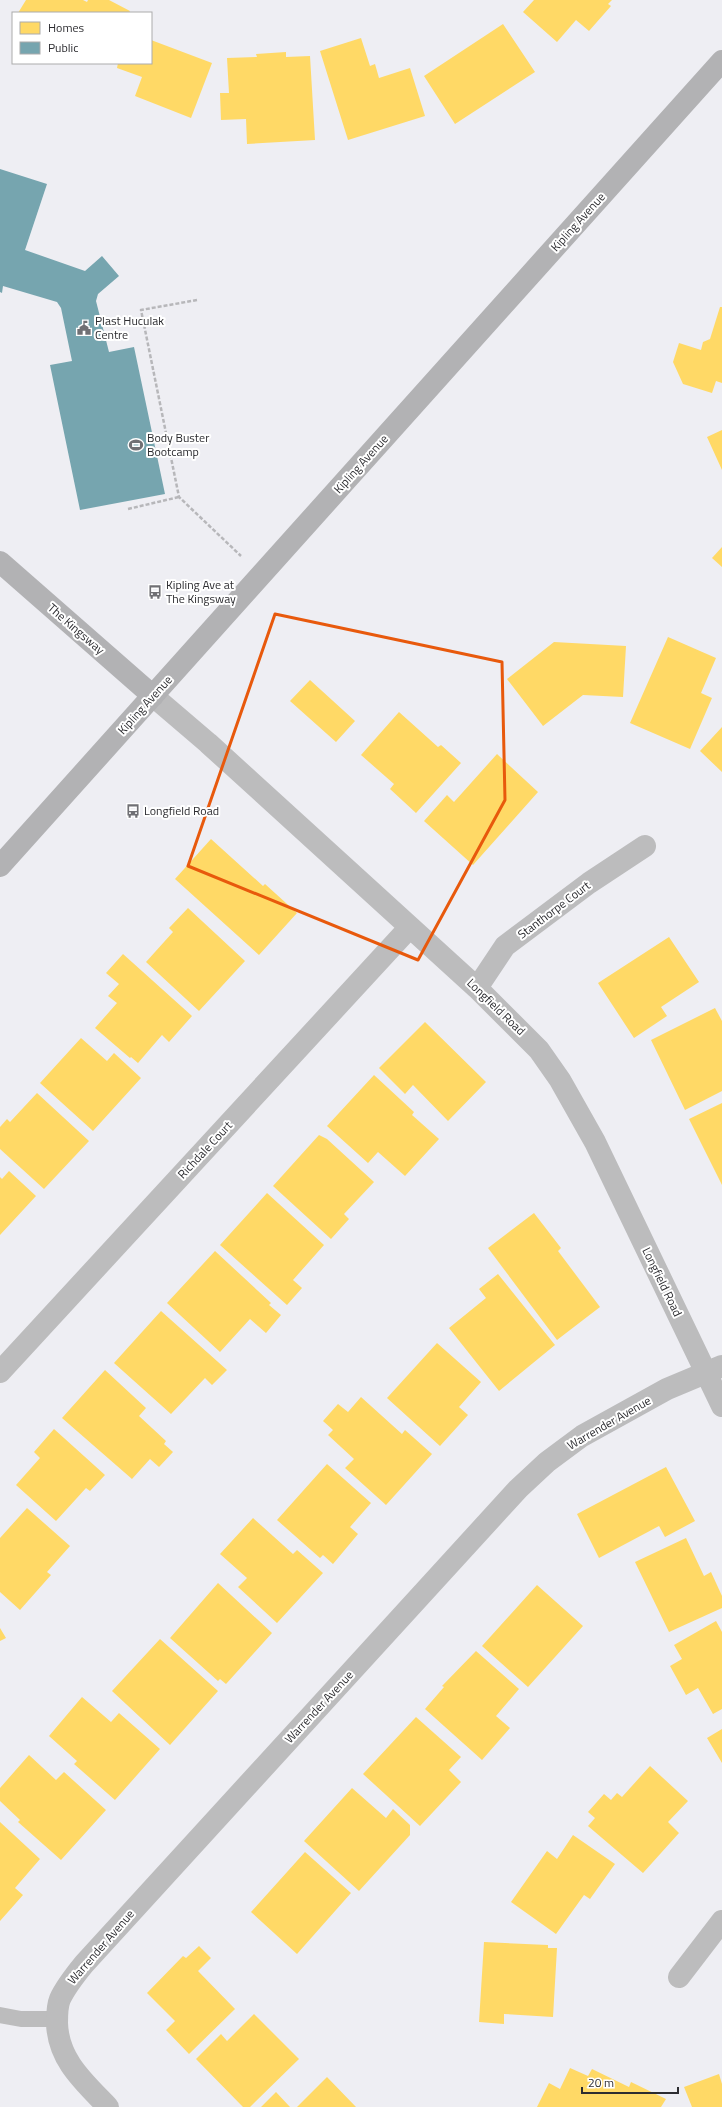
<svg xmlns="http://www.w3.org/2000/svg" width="722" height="2107" font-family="'Titillium Web',sans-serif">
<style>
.homes{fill:#ffd966}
.public{fill:#76a5af}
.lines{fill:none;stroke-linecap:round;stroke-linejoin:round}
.path{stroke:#b7b7ba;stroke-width:2.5;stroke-dasharray:4 2;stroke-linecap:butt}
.lane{stroke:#bcbcbd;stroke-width:16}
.street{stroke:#bcbcbd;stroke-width:22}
.secondary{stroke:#b2b2b4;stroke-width:22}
.marked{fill:none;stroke:#e8590c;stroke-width:3;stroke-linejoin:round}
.labels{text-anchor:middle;stroke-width:4;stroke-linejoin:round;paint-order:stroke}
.street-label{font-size:12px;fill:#2c2c30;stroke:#fff}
.poi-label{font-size:12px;fill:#2c2c30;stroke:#fff;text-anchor:start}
</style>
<rect width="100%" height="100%" fill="#eeeef3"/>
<path class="homes" d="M26,0H83L87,2L88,0H109L130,11L129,13H18Z
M534,0H612L608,4L611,6L589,31L576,20L557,42L523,12Z
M503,24L535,72L455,124L424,76Z
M361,38L370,66L375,64L379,78L410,68L425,116L348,140L320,51Z
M151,40L212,63L191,118L135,96L142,77L117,68L118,63H151Z
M286,52V57L310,56L315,140L247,144L246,119L221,120L220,93H229L227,58L257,57L256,54Z
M720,307H722V383L716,381L712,393L683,384L673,362L679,343L701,350L703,342L710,339Z
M722,430V470L707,437Z
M722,547V567L712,558Z
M668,637L716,658L701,693L712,698L690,749L630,723Z
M554,642L626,646L623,697L583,695L543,726L507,679Z
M310,680L355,721L336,742L290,701Z
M399,712L438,747L441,745L461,763L416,813L390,789L394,784L361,755Z
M722,727V772L700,751Z
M497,754L538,792L473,865L424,821L447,795L454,802Z
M211,839L263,886L265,884L297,913L259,955L175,879Z
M188,908L245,961L199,1011L146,962L173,932L169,928Z
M669,937L699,982L661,1007L667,1016L634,1038L598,983Z
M123,954L192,1016L169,1042L162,1035L138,1063L131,1057L130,1058L95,1028L117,1003L108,996L119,984L106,973Z
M715,1008L722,1021V1091L685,1110L651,1040Z
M425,1022L486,1082L448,1121L413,1085L405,1094L379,1068Z
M81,1038L107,1061L114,1053L141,1078L93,1131L40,1083Z
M374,1075L414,1112L412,1115L439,1139L405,1176L378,1152L368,1163L327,1126Z
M37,1093L89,1141L44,1189L0,1149V1127L7,1119L10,1122Z
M722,1103V1185L689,1119Z
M319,1135L327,1139L374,1182L344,1214L349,1219L331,1239L273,1186Z
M9,1171L36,1196L0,1235V1177L2,1179Z
M267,1193L324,1245L293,1280L302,1288L287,1305L220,1245Z
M534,1213L561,1248L558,1251L600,1307L557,1340L488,1248Z
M215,1251L271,1303L269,1305L281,1315L266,1333L250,1319L220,1352L167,1303Z
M498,1274L555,1345L499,1391L449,1328L486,1298L479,1289Z
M161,1311L227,1370L212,1385L205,1378L171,1414L114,1363Z
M437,1343L481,1382L459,1407L468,1415L440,1446L387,1398Z
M105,1370L146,1408L139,1416L166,1441L164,1444L173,1452L159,1467L150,1459L132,1479L62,1418Z
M361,1397L402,1434L405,1430L432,1454L386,1505L345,1468L354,1459L328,1435L333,1430L323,1421L338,1404L348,1412Z
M54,1429L105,1475L90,1491L86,1488L56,1521L16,1485L40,1458L34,1452Z
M327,1464L371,1503L350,1527L358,1534L333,1564L323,1555L320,1558L277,1520Z
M666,1467L695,1521L665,1537L659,1526L599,1558L577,1514Z
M27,1508L70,1546L47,1572L51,1575L20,1610L0,1592V1538Z
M253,1518L293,1554L297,1550L323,1573L277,1623L238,1587L247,1578L220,1554Z
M686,1538L704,1576L711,1572L722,1596V1608L669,1632L635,1562Z
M218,1583L272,1633L226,1684L220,1679L218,1681L170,1638Z
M537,1585L583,1626L528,1687L482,1646Z
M716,1621L722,1632V1709L713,1714L698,1688L686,1695L670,1666L682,1659L674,1645Z
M0,1628L6,1638L0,1641Z
M160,1639L218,1691L170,1745L112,1691Z
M476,1651L519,1689L496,1716L510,1728L482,1760L425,1709L444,1687L442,1686Z
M82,1697L111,1722L119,1713L160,1749L115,1800L74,1764L77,1761L49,1736Z
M416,1717L461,1757L449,1770L461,1782L420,1826L363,1774Z
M722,1729V1763L707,1738Z
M29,1755L56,1780L64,1772L106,1810L61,1860L18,1822L20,1820L0,1801V1788Z
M650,1766L688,1801L668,1822L679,1833L643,1873L588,1826L595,1818L588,1812L604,1794L611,1800L617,1793L622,1797Z
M352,1788L386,1818L393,1809L410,1825V1835L359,1891L304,1841Z
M0,1822L40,1859L15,1888L23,1895L0,1921Z
M573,1835L615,1864L590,1899L584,1895L556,1934L511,1902L547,1851L557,1859Z
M305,1852L351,1893L297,1954L251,1912Z
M484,1942L548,1945V1948H557L553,2017L504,2014V2024L479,2022Z
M199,1946L211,1958L198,1971L235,2009L189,2054L166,2030L175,2021L147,1993L183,1956L186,1958Z
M254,2014L299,2059L250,2107H243L196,2059L221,2034L227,2041Z
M570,2068L588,2076L592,2069L629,2087L631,2082L666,2099L661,2107H537L549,2083L560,2089Z
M719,2074L722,2084V2107H692L684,2087Z
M327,2077L356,2107H297Z
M276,2092L290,2107H261Z"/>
<path class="public" d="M0,169L47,184L25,250L85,271L102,256L119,276L98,294L96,301L109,352L134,347L165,494L80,510L50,365L72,361L61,308L57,302L3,286L2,293L0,292Z"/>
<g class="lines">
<path class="path" d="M197,300L141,310L179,497L241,556
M128,509L179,497"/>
<path class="lane" d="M0,2015L21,2019H57"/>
<path class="street" d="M153,696L208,743L477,988L539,1050L560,1080L595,1142L722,1406
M477,988L505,946L589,883L645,846
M0,1372L410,927
M679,1977L722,1921
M108,2107C84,2082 58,2060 57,2023C57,2016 57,2006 60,1999C66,1986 75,1975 84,1964L518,1489L547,1462L582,1436L667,1389L722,1366"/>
<path class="secondary" d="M0,562L153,696
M0,866L722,61"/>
</g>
<path class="marked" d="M275,614L502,662L505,800L418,960L188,866Z"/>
<defs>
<symbol id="civic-bare" viewBox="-9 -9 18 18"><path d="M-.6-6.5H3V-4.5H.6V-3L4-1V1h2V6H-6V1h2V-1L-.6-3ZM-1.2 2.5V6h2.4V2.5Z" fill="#707074" stroke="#fff" stroke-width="2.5" paint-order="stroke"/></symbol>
<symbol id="stadium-bare" viewBox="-9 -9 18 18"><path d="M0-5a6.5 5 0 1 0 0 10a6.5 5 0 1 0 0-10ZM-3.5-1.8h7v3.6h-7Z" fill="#707074" stroke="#fff" stroke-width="2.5" paint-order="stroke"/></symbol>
<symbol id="bus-bare" viewBox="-9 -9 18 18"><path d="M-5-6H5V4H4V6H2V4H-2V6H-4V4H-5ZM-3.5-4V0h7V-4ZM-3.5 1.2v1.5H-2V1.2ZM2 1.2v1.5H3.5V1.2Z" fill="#707074" stroke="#fff" stroke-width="2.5" paint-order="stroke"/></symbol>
</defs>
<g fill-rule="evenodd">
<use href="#civic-bare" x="74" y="318" width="20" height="20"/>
<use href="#stadium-bare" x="126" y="435" width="20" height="20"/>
<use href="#bus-bare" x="145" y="582" width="20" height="20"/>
<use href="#bus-bare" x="123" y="801" width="20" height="20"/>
</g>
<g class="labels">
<g class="street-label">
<text transform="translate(578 222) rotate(-48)" y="4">Kipling Avenue</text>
<text transform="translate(361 464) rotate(-48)" y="4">Kipling Avenue</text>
<text transform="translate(76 629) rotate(41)" y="4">The Kingsway</text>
<text transform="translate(145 705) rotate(-48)" y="4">Kipling Avenue</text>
<text transform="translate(554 910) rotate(-37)" y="4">Stanthorpe Court</text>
<text transform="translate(496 1007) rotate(44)" y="4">Longfield Road</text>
<text transform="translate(205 1150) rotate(-47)" y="4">Richdale Court</text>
<text transform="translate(662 1282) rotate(64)" y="4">Longfield Road</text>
<text transform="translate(609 1423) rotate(-30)" y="4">Warrender Avenue</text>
<text transform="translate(319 1707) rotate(-47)" y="4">Warrender Avenue</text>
<text transform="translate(101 1947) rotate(-49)" y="4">Warrender Avenue</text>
</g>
<g class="poi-label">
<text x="95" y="325">Plast Huculak<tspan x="95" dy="14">Centre</tspan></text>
<text x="147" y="442">Body Buster<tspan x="147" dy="14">Bootcamp</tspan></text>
<text x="166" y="589">Kipling Ave at<tspan x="166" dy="14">The Kingsway</tspan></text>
<text x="144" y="815">Longfield Road</text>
</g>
</g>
<rect x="12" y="12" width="140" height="52" fill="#ffffff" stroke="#ababac"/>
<rect x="20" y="22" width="20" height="12" fill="#ffd966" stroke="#ababac"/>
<text x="48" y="32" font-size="12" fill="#2c2c30">Homes</text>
<rect x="20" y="42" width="20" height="12" fill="#76a5af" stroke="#ababac"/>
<text x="48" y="52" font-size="12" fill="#2c2c30">Public</text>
<path d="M582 2087v6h96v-6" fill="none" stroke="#2c2c30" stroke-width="2"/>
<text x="588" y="2087" font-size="12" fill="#2c2c30" stroke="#ffffff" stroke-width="3" paint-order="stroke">20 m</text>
</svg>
